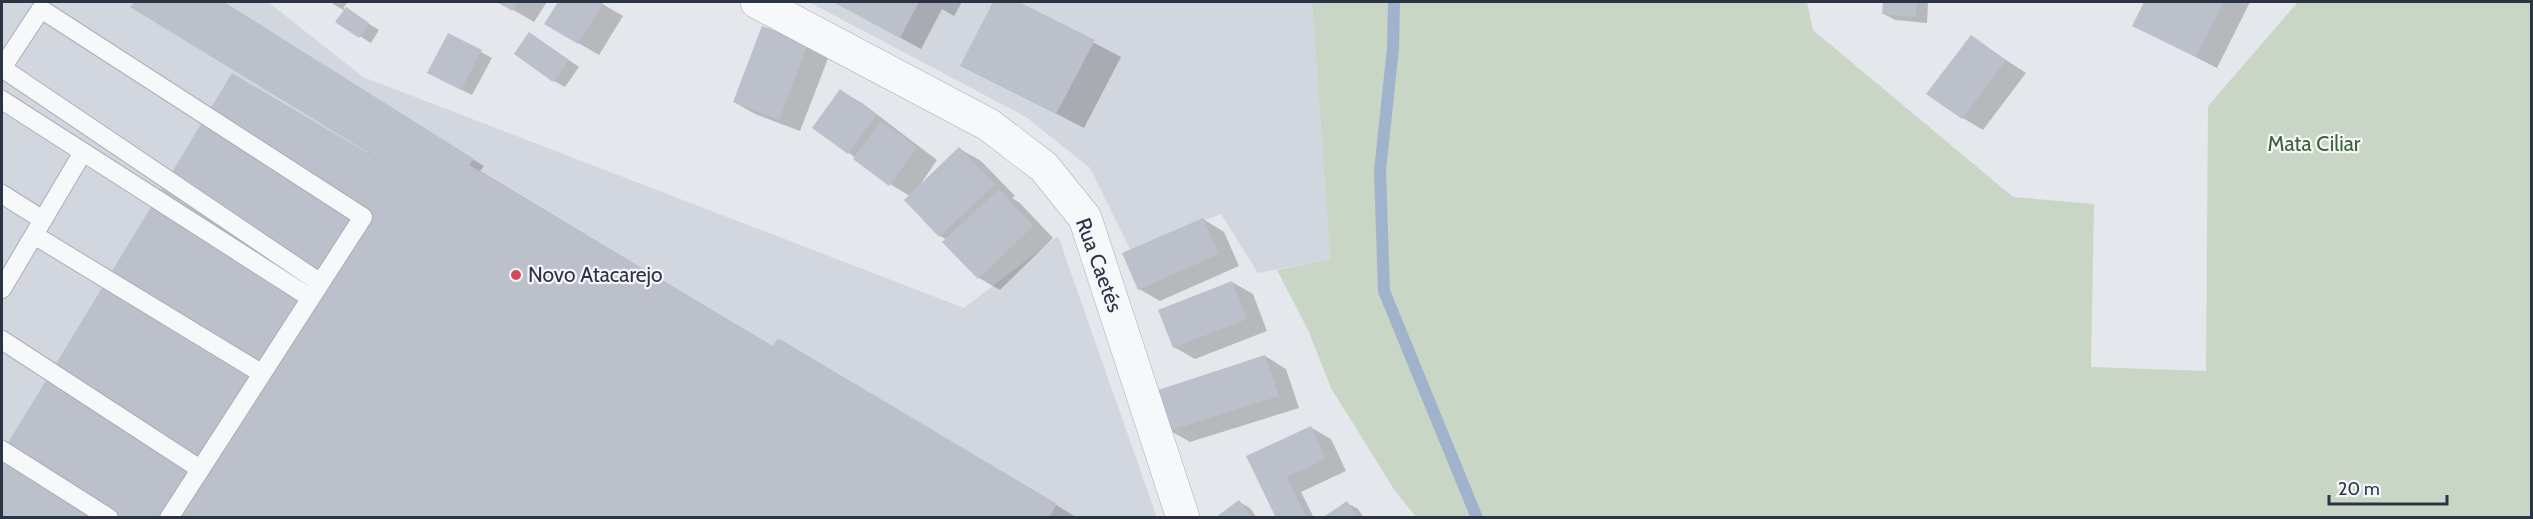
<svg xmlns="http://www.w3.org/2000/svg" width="2533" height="519" font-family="Cabin,sans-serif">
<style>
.built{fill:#d2d6de}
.green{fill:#c9d6c5}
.shadow{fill:#0003}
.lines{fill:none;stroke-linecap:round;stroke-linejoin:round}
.stream{stroke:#9fb4cc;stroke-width:12}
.building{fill:#bbc0ca}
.lane-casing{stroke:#a9aeb7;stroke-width:20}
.street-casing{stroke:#a9aeb7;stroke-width:34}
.lane{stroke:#f7f8fa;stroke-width:18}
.street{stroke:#f7f8fa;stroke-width:33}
.poi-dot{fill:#d1495b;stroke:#f4f6f9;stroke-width:2}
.labels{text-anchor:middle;stroke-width:4.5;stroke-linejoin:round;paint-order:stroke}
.park-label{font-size:21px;fill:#3f6138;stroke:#f4f6f9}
.street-label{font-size:21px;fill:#2b3445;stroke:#f4f6f9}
.poi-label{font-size:21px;fill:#2b3445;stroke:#f4f6f9;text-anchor:start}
</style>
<rect width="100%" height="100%" fill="#e4e7ec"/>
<path class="built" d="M2,2H268L363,77L964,308L1058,236L1156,515L1154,518L2,517Z
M809,2H1312L1330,259L1258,273L1221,214L1130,249L1090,168L1026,117Z"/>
<path class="green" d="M1312,2H1807L1813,30L2013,197L2094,204L2091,367L2206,371L2208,106L2298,2H2531V517H1416L1395,491L1331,388L1309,332L1277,270L1330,259Z"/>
<path class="shadow" d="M135,2H222L484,166L480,171L774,348L809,358L1078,518L2,517V456L369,152L133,6Z
M330,2H348L343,8L379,30L371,43L337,22L345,11Z
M500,2H547L534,22Z
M560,2H599L623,16L599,55L546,24Z
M835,2H962L954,16L942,9L921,49Z
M994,2H1016L1121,57L1084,128L962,65Z
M1885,2H1928L1927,23L1895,20L1884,14Z
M2146,2H2250L2217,68L2134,26Z
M763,27L829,56L800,131L755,114L734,102Z
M1971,37L2026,73L1983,130L1963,118Z
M541,41L579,67L565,87L554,81Z
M481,52L492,58L472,95L440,79Z
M841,91L862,103L937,160L918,188L960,149L981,161L1015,196L1012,198L1020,203L1053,238L1000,290L979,278L947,240L940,236L910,196L890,184L849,153Z
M1203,219L1224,232L1239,266L1160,301L1139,289Z
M1232,282L1253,294L1267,331L1195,359L1174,347Z
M1265,356L1286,369L1299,408L1190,442L1169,430Z
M1310,427L1331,439L1346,471L1301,492L1314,518H1277L1248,457Z
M1239,502L1250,508L1257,518H1217Z
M1347,503L1358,509L1364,518H1325Z"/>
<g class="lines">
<path class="stream" d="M1394,2L1393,48L1380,171L1384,291L1477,518"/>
</g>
<path class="building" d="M134,2H224L474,159L469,165L773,346L778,338L1057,504L1049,518H2V453L232,73L390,166L130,7Z
M497,2H518L512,11Z
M558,2L603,3L578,44L544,24Z
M833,2H919L900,38Z
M993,2H1019L1095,40L1056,114L960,66Z
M1883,2H1917L1916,17L1882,14Z
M2144,2H2224L2196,57L2132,26Z
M346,7L369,23L359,38L335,22Z
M762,26L808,43L779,120L733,102Z
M529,32L569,60L553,82L514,54Z
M448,33L482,50L461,90L427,73Z
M1971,35L2006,60L1962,119L1926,94Z
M840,89L876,115L848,154L812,128Z
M881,121L917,147L889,186L853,159Z
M959,147L995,184L939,237L904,200Z
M999,189L1033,226L978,279L942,242Z
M1203,218L1219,254L1138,290L1122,253Z
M1232,281L1247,319L1173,348L1158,310Z
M1265,355L1279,396L1168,431L1155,391Z
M1311,426L1326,459L1287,477L1307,518H1276L1246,456Z
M1239,500L1252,518H1215Z
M1347,501L1358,518H1322Z"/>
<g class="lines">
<defs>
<path id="lane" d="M2,68L41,9L363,217L169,518
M2,68L319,282
M2,100L309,297
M2,194L43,220
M34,235L261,373
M2,289L83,152
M2,340L200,469
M2,450L109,518"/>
<path id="street" d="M757,2L989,125L1044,167L1085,218L1183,518"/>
</defs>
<use href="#lane" class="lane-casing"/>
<use href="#street" class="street-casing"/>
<use href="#lane" class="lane"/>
<use href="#street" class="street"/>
</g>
<circle class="poi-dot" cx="516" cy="275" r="6"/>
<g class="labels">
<g class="park-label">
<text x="2314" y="151">Mata Ciliar</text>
</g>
<g class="street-label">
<text transform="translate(1099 265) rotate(70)" y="7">Rua Caetés</text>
</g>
<g class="poi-label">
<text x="528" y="282">Novo Atacarejo</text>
</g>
</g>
<rect width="2533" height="519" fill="none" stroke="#2b3445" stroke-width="6"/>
<path d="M2329 495v9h118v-9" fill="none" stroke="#2b3445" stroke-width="3"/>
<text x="2338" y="495" font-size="18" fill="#2b3445" stroke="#f4f6f9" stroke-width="4.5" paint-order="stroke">20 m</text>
</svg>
